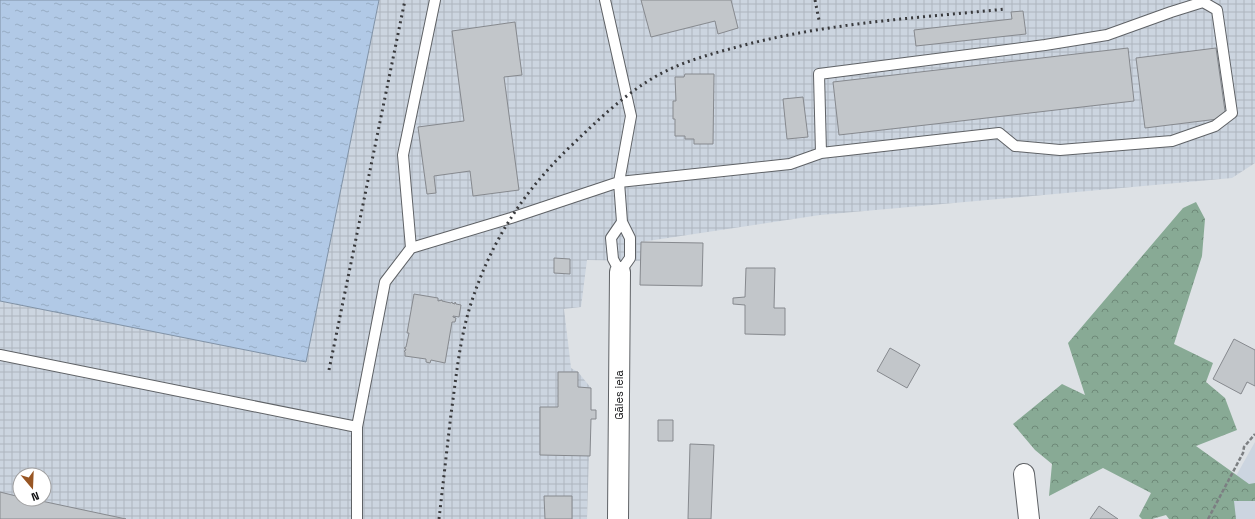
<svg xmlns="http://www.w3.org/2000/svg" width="1255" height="519" font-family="'Space Grotesk',sans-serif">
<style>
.built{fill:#ccd5e0}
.industrial{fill:url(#industrial-grid);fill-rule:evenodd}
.forest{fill:url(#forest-crowns)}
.water{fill:url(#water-ripples);stroke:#8092a6}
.building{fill:#c2c6ca;stroke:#86898e}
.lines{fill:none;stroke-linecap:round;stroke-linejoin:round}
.lane-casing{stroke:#5f6266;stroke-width:12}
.street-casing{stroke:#5f6266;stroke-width:22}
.path{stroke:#7c7f82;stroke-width:2.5;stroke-dasharray:4 2;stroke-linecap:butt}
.lane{stroke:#fff;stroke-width:10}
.street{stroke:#fff;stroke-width:20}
.rail{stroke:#393a3d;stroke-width:3;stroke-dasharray:2 4;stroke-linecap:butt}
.labels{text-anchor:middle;stroke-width:3.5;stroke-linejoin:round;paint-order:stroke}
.street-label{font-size:11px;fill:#0f1012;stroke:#fff}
</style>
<defs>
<pattern id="industrial-grid" width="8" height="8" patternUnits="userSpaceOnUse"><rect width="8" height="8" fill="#ccd5e0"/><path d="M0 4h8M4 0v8" fill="none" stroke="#aeb6bf"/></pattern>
<pattern id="forest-crowns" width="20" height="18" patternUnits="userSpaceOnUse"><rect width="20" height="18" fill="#88aa95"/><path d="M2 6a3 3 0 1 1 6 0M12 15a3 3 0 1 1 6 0" fill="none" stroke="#6e8978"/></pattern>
<pattern id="water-ripples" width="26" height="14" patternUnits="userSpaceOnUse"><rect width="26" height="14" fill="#b1c9e6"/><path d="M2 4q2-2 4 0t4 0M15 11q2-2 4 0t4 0" fill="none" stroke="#97acc4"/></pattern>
</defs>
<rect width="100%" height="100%" fill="#dde1e5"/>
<path class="built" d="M1255,442V519H1212Z"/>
<path class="industrial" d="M379,0H1255V163L1232,178L820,215L641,242V261L587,260L581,307L564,309L571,368L578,372L591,388L587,519H0V301L306,362ZM20,475H44V499H20Z"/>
<path class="forest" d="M1196,202L1205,219L1202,256L1174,344L1213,363L1206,382L1225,398L1237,430L1196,446L1249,484L1255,483V501H1234L1236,519H1169L1166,515L1152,519H1142L1139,516L1151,493L1103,468L1049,496L1052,464L1035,450L1013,424L1062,384L1085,395L1068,343L1183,208Z"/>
<path class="water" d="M0,0H379L306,362L0,301Z"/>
<path class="building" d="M641,0H731L738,28L718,34L715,21L651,37Z
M1023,11L1026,34L916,46L914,30L1012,19L1011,12Z
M515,22L522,75L504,77L519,190L473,196L470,171L434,176L436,193L427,194L418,127L464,121L452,31Z
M1128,48L1134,101L839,135L833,82Z
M1216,48L1226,118L1145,128L1136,58Z
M685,74H714L713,144H694V139H685V136H675V119H673V101H676L675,77H684Z
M803,97L808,137L787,139L783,99Z
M641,242L703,243L702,286L640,285Z
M554,258L570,259V274L554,273Z
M746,268H775L774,308H785V335L745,334V305L733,304V298L745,297Z
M414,294L438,298V301L442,300V301L451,303L452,302V303L455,304V302L456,304L461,305L459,317L453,316V317L456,318L455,322H452L445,363L431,360L430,363L426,362V359L405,356V352L404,351H405L406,349L404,348L406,347L409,333H407Z
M1234,339L1255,350V386L1247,382L1241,394L1213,379Z
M890,348L920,365L907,388L877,371Z
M558,372H578V387L591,388V410H596V419H591L590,456L540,455V407H558Z
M658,420H673V441H658Z
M690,444L714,445L711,519H688Z
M0,492L20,497V499H32L126,519H0Z
M544,496H572V519H545Z
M1099,506L1118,519H1090Z"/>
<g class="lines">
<defs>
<path id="lane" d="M622,222L611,238L613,259L620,272L630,258V238L622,222L619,182L790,164L821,153L999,133L1015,146L1060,150L1172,141L1215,126L1232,113L1217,10L1203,2L1171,12L1107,35L1045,45L819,74L821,153
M411,248L403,155L435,0
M0,355L357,427L385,282L411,248L511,218L619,182L631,116L605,0
M357,519V427"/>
<path id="street" d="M1024,474L1029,519
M618,519L620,272"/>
</defs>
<use href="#lane" class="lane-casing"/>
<use href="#street" class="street-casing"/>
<path class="path" d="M1208,519L1243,453L1244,447L1255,434"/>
<use href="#lane" class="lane"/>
<use href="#street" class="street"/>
<path class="rail" d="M815,0L819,20
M329,370L405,0
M439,519C443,484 447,449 451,414C456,379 459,344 469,310C489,244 523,191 573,144C600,118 628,91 662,73C685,61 711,54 737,47C825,23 916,18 1006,9"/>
</g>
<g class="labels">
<g class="street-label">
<text transform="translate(619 395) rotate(-90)" y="4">Gāles iela</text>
</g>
</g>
<g transform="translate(32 487) rotate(161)"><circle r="19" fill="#ffffff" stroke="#9f9fa0"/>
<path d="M0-3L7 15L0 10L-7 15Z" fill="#985624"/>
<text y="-6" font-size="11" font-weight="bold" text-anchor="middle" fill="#0f1012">N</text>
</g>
</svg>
